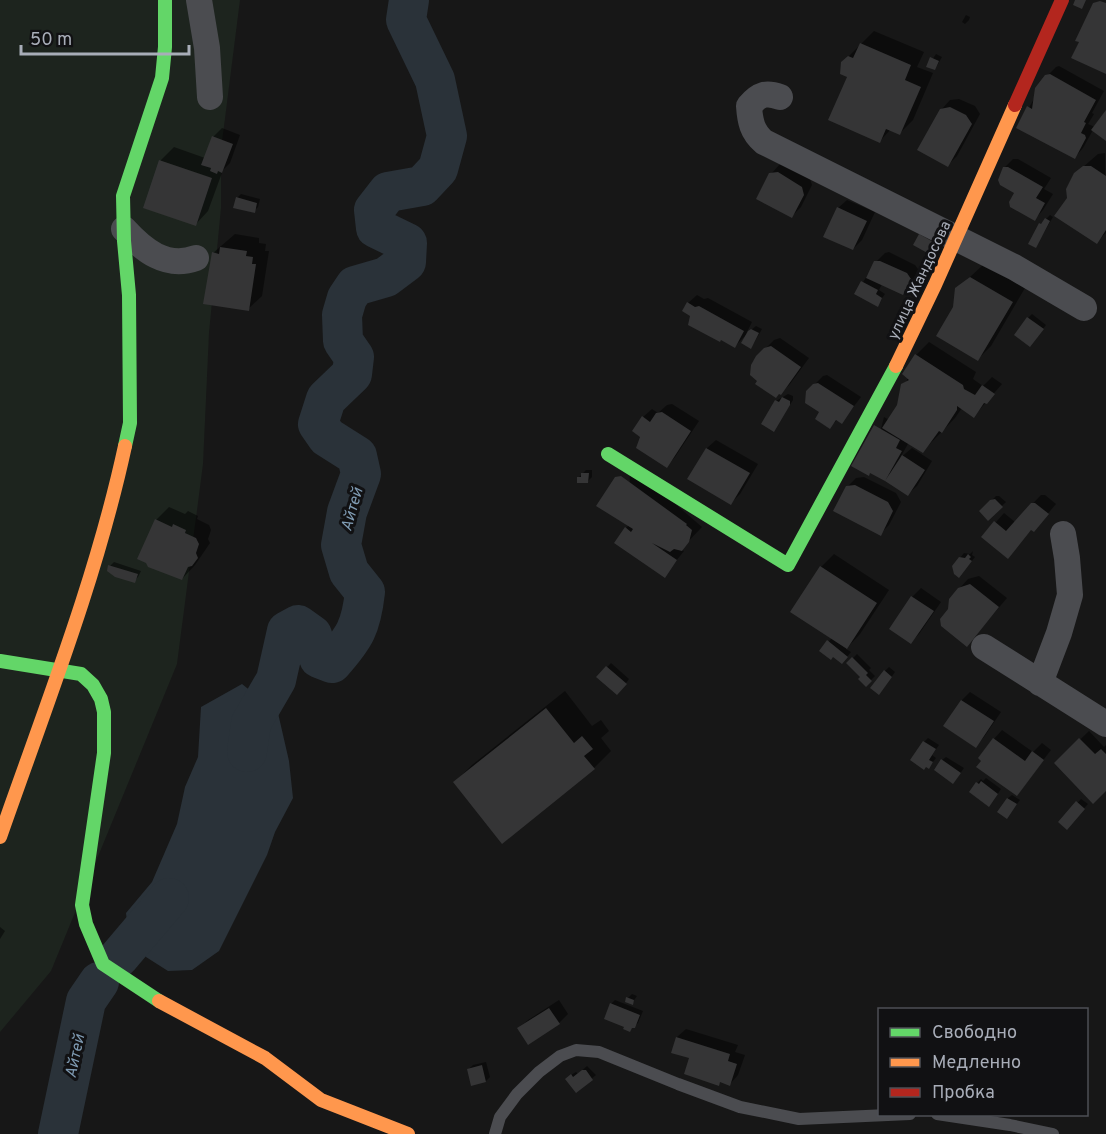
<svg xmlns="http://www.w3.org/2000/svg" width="1106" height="1134" font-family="Overpass,sans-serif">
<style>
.green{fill:#1d241e}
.water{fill:#2a3239}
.shadow{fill:#0007}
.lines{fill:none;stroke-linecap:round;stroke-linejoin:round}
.river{stroke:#2a3239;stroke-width:40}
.building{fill:#353536}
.lane{stroke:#4b4c50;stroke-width:12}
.street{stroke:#4b4c50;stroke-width:26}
.fast{stroke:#63d668;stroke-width:14}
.slow{stroke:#ff974d;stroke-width:14}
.jam{stroke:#b3261e;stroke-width:14}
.labels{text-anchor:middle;stroke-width:6;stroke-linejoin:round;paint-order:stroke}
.street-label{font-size:15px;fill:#a8adb8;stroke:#111113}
.water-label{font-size:16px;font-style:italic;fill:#7f9bb3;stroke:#111113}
</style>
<rect width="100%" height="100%" fill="#171717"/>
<path class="green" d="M0,0H240L221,150V208L209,333L203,464L177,664L51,971L0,1032Z"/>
<path class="water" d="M242,684L278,713L289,761L293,798L275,832L267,855L219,951L192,970L168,971L146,957L128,930L126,913L152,882L177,824L185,787L198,757L201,707Z"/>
<path class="shadow" d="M966,15L970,17L969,20L965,24L962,22Z
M874,31L924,52L917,67L933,73L913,120L900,133L891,129L880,141L842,63Z
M936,54L942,57L935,69L928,66Z
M1059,66L1104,91L1092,113L1094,114L1088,124L1095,127L1106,113V139L1093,130L1083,148L1075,157L1018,127L1047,76L1056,67Z
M959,99L975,106L980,114L957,156L948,165L941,110L950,100Z
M222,128L240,135L230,163L223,170L208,211L195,225L145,207L161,160L174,147L205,158L213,137Z
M1105,153L1106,233L1096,242L1068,198L1075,174L1098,154Z
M1013,159H1018L1051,178L1044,189L1053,194L1043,210L1035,219L1016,193L1004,168Z
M780,164H787L810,179L812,185L801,207L792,216L771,174Z
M241,194L260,199L258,207L254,211L237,198Z
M847,200L875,212L862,240L853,249L838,208Z
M1050,215L1053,217L1036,246L1041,224Z
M235,234L259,238V243L266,244L265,251H269L262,296L248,309L213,253Z
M889,252L915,265L918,269L911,285L902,293L882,284L879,290L885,294L877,305L856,293L876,262L885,253Z
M984,264L1025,288L991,346L978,359L954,308L957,289Z
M697,295L704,299L708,298L752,322L746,334L756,326L762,329L754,343L751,347L747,334L735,346L691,316L688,303Z
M1032,314L1046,325L1034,341L1028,318Z
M780,338L809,358L790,384L781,393L765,349L774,340Z
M929,342L976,372L973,379L983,386L992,377L1002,384L974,416L962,408L955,418L923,451L909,442L900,458L912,448L932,461L917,486L908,494L892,472L884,479L870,472L884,417L889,420L898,405L916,355Z
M827,375L861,397L842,422L838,419L830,427L821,411L814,385L823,376Z
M788,394L793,396V400L774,430L776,401Z
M672,404L699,421L675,457L667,466L641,436L643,417L652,409L658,413L667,405Z
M716,440L758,464L740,494L731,503L689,478L707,448Z
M630,465L702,527L681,549L684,551L664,576L626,528L629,525Z
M586,470H592V477L588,481L579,477Z
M864,477L896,493L901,502L889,525L880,534L847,487L856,478Z
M1041,495H1045L1056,504L1034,530L1032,528L1016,548L983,537L1004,513L1015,522Z
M996,496H999L1006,502L988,519L981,511Z
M169,507L185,514L188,511L198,516L197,519L209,525L211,530L208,539L210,543L195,565L182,579L156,520Z
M973,551L972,555L975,557L963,572L960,558L964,553L970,554Z
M834,554L889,590L860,634L846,649L851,652L846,658L834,655L829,641L832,638L821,567Z
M114,562L141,571L138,577L134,581L110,566Z
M979,576L1007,598L967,645L950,609L959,589L968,579Z
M921,588L941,602L919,634L911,642L891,629L912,597Z
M857,654L871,668L869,670L875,676L866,685L862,677L848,663Z
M611,663L629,679L621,690L598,677Z
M889,667L895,672L883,689L885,671Z
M565,691L592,726L601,720L609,731L601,738L611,751L594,768L455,782L472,765Z
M970,692L1001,712L984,737L976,746L945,726L962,700Z
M1002,730L1033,752L1042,743L1051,750L1017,794L994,739Z
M1089,731L1104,747L1106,745V789L1056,763Z
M928,738L939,745L932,755L936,758L929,767L924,742Z
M946,757L964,768L957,778L942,760Z
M986,778L1001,789L993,801L971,791L981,779L983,781Z
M1012,795L1020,800L1007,817L1008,798Z
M1081,799L1088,804L1070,824L1060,822Z
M0,927L5,931L0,939Z
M632,994L637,996L632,1003L628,998Z
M559,1000L568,1014L559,1023L519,1028L528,1020Z
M615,1000L643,1011L638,1023L634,1027L611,1004Z
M686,1029L738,1045L735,1052L745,1055L738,1075L730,1084L721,1081L718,1084L691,1057L673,1052L677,1037Z
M486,1062L490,1077L486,1081L472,1084L469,1069L473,1065Z
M587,1066L596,1075L576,1091L571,1075L576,1072L578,1074Z"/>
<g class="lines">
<path class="river" d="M247,752L251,723L276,680L287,631L298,625L312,635L319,658L332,663C355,637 361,627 365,592L349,572L341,545L347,512L361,474L357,456L327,437L318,424L326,399L352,374L354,357L343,341L342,315L347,298L355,286L386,277L406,262L407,243L376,228L374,210L388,192L422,186L438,169L447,136L435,80L406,20L409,0
M119,957L169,898
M58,1134L86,1001L99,982"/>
</g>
<path class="building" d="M1075,0H1086L1082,9L1073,5Z
M1100,1L1106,3V74L1071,58L1079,42L1075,41L1093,3Z
M860,43L911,65L905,80L921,87L900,135L886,129L880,143L828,120L847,77L840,74L841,62L848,56L853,58Z
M930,57L939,61L935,70L926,67Z
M1050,74L1096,100L1084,122L1086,123L1081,133L1085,135L1086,138L1075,159L1016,128L1027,106L1032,109L1035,88L1045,75Z
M950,107L966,115L972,124L948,167L917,150L940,109Z
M1106,110V141L1091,130Z
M212,136L233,144L222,173L218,171L217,174L210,171L211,168L201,165Z
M159,160L212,178L196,226L143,208Z
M1083,166H1091L1106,176V230L1097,244L1054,216L1067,198L1066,189L1074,173Z
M1003,167H1008L1043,187L1036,198L1045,203L1035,221L1010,207L1009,202L1014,193L1000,185L998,180Z
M778,172L802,187L804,195L792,218L756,199L769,173Z
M236,197L257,203L255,213L233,208Z
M837,207L867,221L853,250L823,237Z
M1045,218L1050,221L1036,248L1028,244L1039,223L1041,224Z
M919,234L937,244L931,255L913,245Z
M220,247L247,251L246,256L253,257L252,264H256L249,311L203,304L212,252L219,254Z
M874,261H880L907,273L911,279L903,295L866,278Z
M970,277L1013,302L978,361L936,336L953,307L955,288Z
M861,281L878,290L876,294L882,298L878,307L854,294Z
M687,302L695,307L699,306L744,331L735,348L721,340L720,342L688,325L690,316L682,311Z
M1027,317L1044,329L1030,347L1014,335Z
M751,329L759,333L751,349L741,343L748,331Z
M771,346L801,367L781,395L779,394L776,398L755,384L757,381L750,375L751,365L756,356L764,348Z
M915,354L963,385L964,389L975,395L982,385L995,394L987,404L984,403L974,418L957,406V410L942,433L939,431L923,453L882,428L897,405L901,384L909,380L902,374Z
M818,383L854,406L842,424L836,420L830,429L815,419L819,412L805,403L806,391L813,384Z
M782,397L790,401V405L774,432L761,424L775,400L779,402Z
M662,412L691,431L667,468L636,448L640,437L632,431L642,416L650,422L656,413Z
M874,425L900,440L896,448L902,451L885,481L870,473L869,476L851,466Z
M706,448L750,473L731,505L687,479Z
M902,455L925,470L908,496L885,481Z
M581,473H589L588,483H577V477H581Z
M621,476L687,524L686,525L692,530L689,542L682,551L674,549L670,552L652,543L677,560L665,578L614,543L625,527L631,532L633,529L596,506L615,477Z
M855,485L888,502L893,511L881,536L833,511L846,486Z
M995,499L1003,507L988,521L979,511L990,500Z
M1031,503H1035L1049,514L1034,532L1031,530L1008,559L981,537L994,521L1006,531Z
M155,519L172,527L173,524L186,530L185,533L196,538L199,544L196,553L198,558L192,566L188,567L182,580L148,567L146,563L137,559Z
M968,554L971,557L969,559L972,561L959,578L954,574L952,566L959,557L965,558Z
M108,565L138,574L135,583L115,577L107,571Z
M820,566L877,603L847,649L790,612Z
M970,584L999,607L967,647L941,626L940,619L948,609L949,599L958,588Z
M911,596L934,611L911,644L889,629Z
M827,640L848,657L842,664L833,657L831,660L819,651Z
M852,657L868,673L866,675L872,681L866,687L858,679L860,677L846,663Z
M606,666L627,684L617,695L596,677Z
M884,670L892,677L879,695L870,688Z
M961,700L994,721L976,748L943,726Z
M546,708L574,743L582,736L593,749L584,756L595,769L502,844L453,782Z
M993,738L1025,761L1032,751L1044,760L1017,796L976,767L981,761L978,758Z
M1079,738L1095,754L1101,749L1106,754V791L1093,804L1054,763Z
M923,741L936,749L929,760L933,762L929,769L926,767L924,770L910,760Z
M941,759L961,773L953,784L934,770Z
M981,781L998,794L989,807L969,792L976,782L979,784Z
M1007,798L1017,804L1007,819L997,812Z
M1076,801L1085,809L1067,830L1058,822Z
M626,997L634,1000L633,1005L625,1002Z
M610,1003L640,1015L635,1028H632L630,1032L623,1029L624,1027L604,1019Z
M549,1008L560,1024L528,1045L517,1028Z
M676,1037L730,1054L728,1061L737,1064L730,1086L720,1082L719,1086L684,1074L689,1058L671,1053Z
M482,1065L486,1082L471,1086L467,1069Z
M582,1070H586L593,1080L576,1093L565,1079L571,1074L573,1077Z"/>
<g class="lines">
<path class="lane" d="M937,1114L1010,1125L1053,1134
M495,1134L500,1117L517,1094L539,1072L560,1056L576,1050L599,1052L678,1084L740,1107L799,1119L910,1114"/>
<path class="street" d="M199,0L207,48L210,97
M780,97C766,92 759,94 749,106C750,121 752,132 764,142L1014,267L1084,308
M124,229C143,250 166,269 196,258
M984,647L1106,724
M1040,683L1059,633L1070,595L1067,558L1063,534"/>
<path class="fast" d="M125,446L130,423L129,295L124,241L123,196L162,78L165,47V0
M608,454L788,565L896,366
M0,661L81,674L93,685L101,699L104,712V753L82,905L86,924L103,964L159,1001"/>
<path class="slow" d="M896,366L935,285L1015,105
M0,837C45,708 96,580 125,446
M159,1001L265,1058L321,1100L408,1134"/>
<path class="jam" d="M1015,105L1062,0"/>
</g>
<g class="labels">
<g class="street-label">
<text transform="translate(919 280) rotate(-65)" y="5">улица Жандосова</text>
</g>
<g class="water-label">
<text transform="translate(351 509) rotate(-74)" y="6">Айтей</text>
<text transform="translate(74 1056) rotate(-78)" y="6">Айтей</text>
</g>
</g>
<rect x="878" y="1008" width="210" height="108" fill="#111113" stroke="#4d4f55" stroke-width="1.5"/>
<rect x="890" y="1028" width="30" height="9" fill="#63d668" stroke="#4d4f55" stroke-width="1.5"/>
<text x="932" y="1038" font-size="18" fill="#a8adb8">Свободно</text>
<rect x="890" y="1058" width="30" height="9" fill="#ff974d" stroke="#4d4f55" stroke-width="1.5"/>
<text x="932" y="1068" font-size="18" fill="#a8adb8">Медленно</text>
<rect x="890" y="1088" width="30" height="9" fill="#b3261e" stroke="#4d4f55" stroke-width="1.5"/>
<text x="932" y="1098" font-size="18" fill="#a8adb8">Пробка</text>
<path d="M21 45v9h168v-9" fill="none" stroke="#a8adb8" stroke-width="3"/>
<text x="30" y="45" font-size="18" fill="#a8adb8" stroke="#111113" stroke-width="4.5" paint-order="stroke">50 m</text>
</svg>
